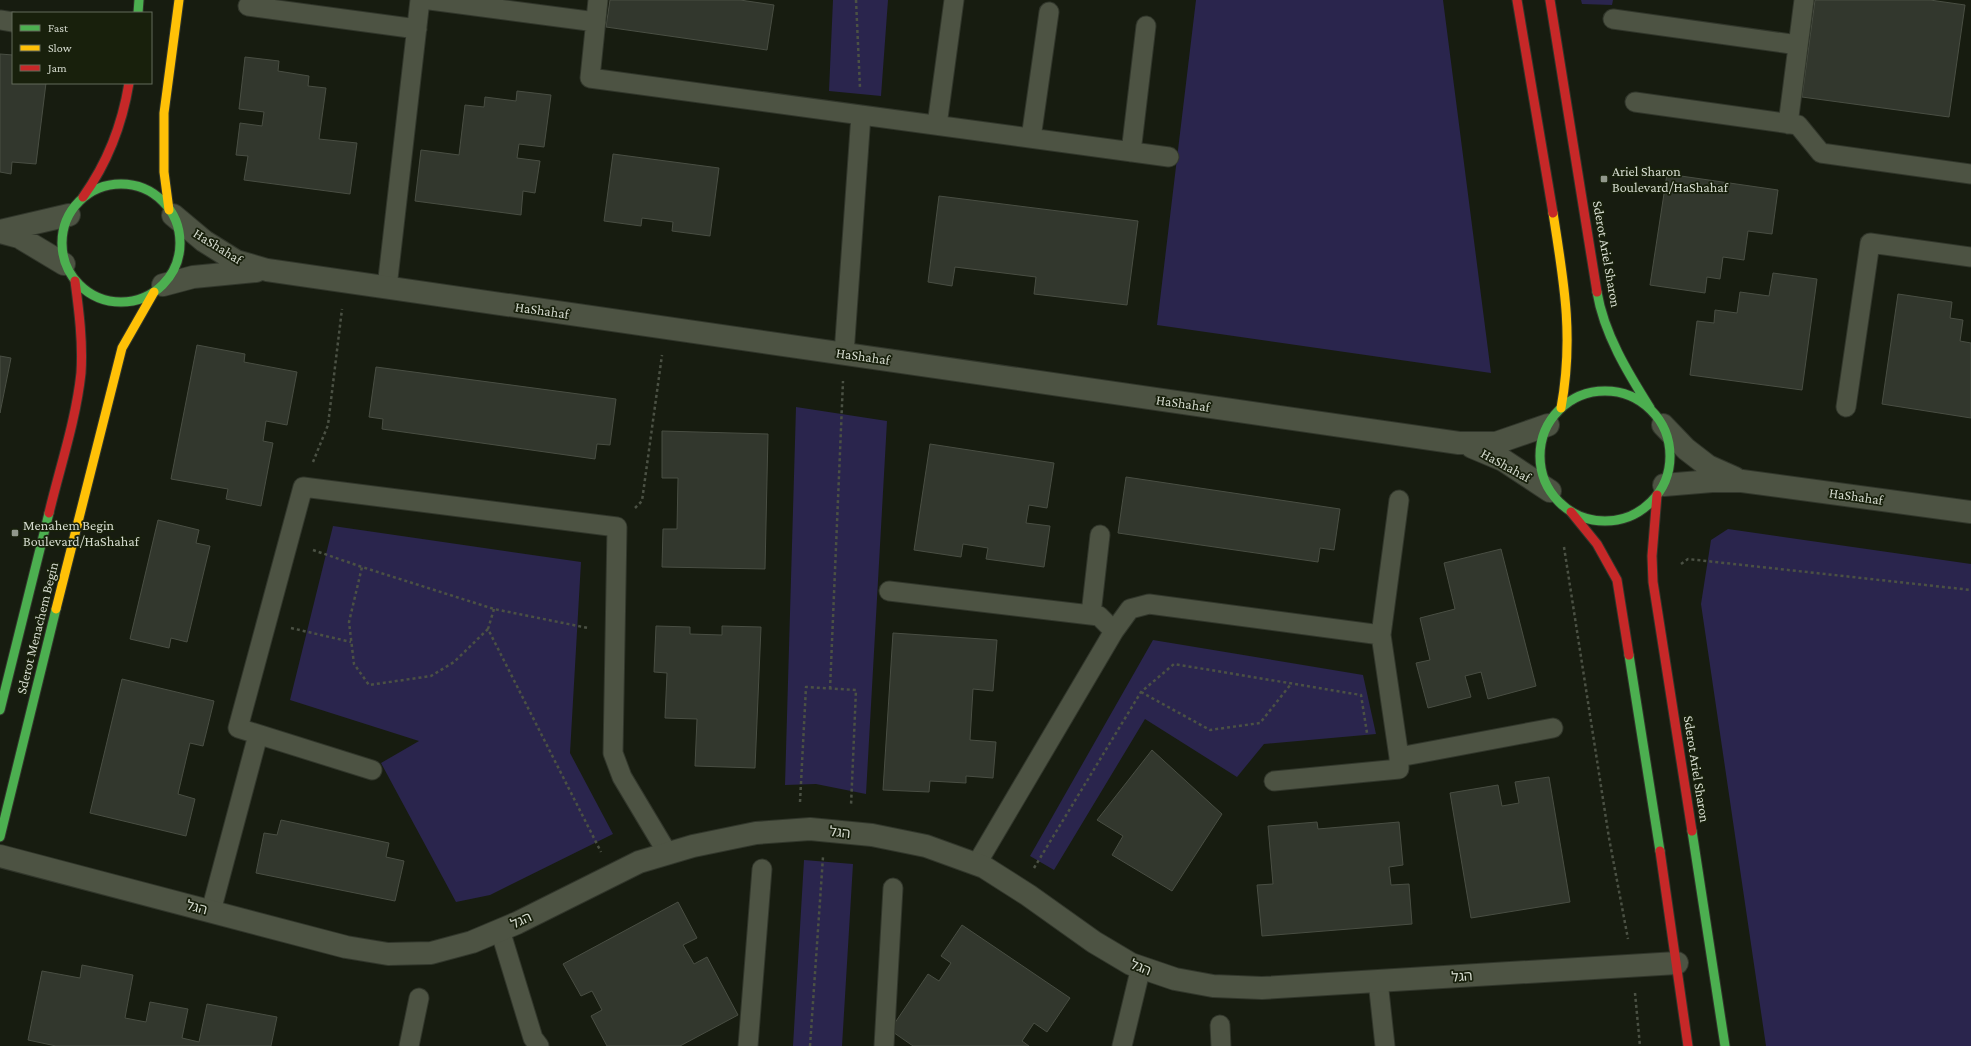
<svg xmlns="http://www.w3.org/2000/svg" width="1971" height="1046" font-family="'Crimson Pro','Noto Sans Hebrew',serif">
<style>
.green{fill:#2a254d}
.building{fill:#32372d;stroke:#494e43}
.lines{fill:none;stroke-linecap:round;stroke-linejoin:round}
.lane-casing{stroke:#31362b;stroke-width:21}
.street-casing{stroke:#31362b;stroke-width:24}
.fast-casing{stroke:#31362b;stroke-width:11}
.slow-casing{stroke:#31362b;stroke-width:11}
.jam-casing{stroke:#31362b;stroke-width:11}
.path{stroke:#4b5144;stroke-width:2.5;stroke-dasharray:3 3;stroke-linecap:butt}
.lane{stroke:#4d5343;stroke-width:19}
.street{stroke:#4d5343;stroke-width:22}
.fast{stroke:#4caf50;stroke-width:9}
.slow{stroke:#ffc107;stroke-width:9}
.jam{stroke:#c62828;stroke-width:9}
.poi-dot{fill:#92988c;stroke:#18200c;stroke-width:1.5}
.labels{text-anchor:middle;stroke-width:3.5;stroke-linejoin:round;paint-order:stroke}
.poi-label{font-size:14px;fill:#d4dace;stroke:#18200c;text-anchor:start}
.street-label{font-size:14px;fill:#d4dace;stroke:#18200c}
</style>
<rect width="100%" height="100%" fill="#171c10"/>
<path class="green" d="M833,0H888L881,96L829,91Z
M1196,0H1443L1491,373L1157,325Z
M1581,0H1613L1612,5L1582,4Z
M796,407L887,421L866,794L816,784L785,785Z
M333,526L581,562L570,753L613,834L490,895L456,902L381,763L419,741L290,700Z
M1728,529L1971,564V1046H1766L1701,604L1711,540Z
M1153,640L1363,675L1376,734L1264,744L1237,777L1145,719L1054,870L1030,856Z
M804,860L853,864L842,1046H793Z"/>
<path class="building" d="M610,0H740L774,5L767,50L606,27Z
M1815,0H1930L1965,5L1949,117L1802,97Z
M0,54L13,55V83H46L36,164L12,162L11,174L0,172Z
M245,57L279,61L278,71L309,76L308,86L326,88L319,139L357,143L350,194L244,180L248,156L236,155L240,123L262,126L264,112L239,109Z
M517,91L551,95L544,147L519,144L517,158L540,161L535,193L523,191L521,215L415,201L421,150L459,155L465,105L484,107L485,97L516,101Z
M613,154L719,168L710,236L672,231L673,222L642,218L641,226L604,221Z
M1667,174L1778,190L1772,234L1748,231L1744,260L1723,257L1720,279L1707,277L1705,293L1650,285Z
M939,196L1138,221L1127,305L1034,294L1036,277L955,267L952,286L928,282Z
M1773,273L1817,279L1802,390L1690,375L1697,321L1714,323L1715,310L1737,313L1740,292L1769,296Z
M1898,294L1952,302L1950,318L1963,320L1960,341L1971,343V418L1882,404Z
M197,345L245,354L244,362L297,372L287,425L266,421L263,441L273,443L261,506L226,499L228,489L171,479Z
M0,356L11,358L0,413Z
M376,367L616,399L610,445L597,444L595,459L382,429L383,419L369,417Z
M662,431L768,434L765,569L662,567L663,529H677L678,478H662Z
M930,444L1054,463L1047,508L1029,505L1026,523L1050,526L1044,567L986,559L988,548L963,544L961,557L914,550Z
M1126,477L1340,509L1334,550L1320,548L1318,562L1118,533Z
M158,520L199,530L196,543L210,546L187,642L171,638L169,648L130,639Z
M1501,549L1536,686L1488,699L1481,672L1465,676L1471,697L1428,708L1416,663L1430,660L1420,618L1455,609L1444,563Z
M656,626L690,627V634L722,635V626L761,627L755,768L695,766L697,719L665,718L667,673L654,672Z
M893,633L997,640L993,691L973,689L970,740L996,742L993,778L966,776V783L930,781L929,792L883,790Z
M122,679L214,701L203,746L190,743L178,794L195,799L186,836L90,813Z
M1152,750L1222,814L1172,891L1112,855L1123,836L1097,820Z
M1549,777L1570,902L1471,918L1450,793L1498,785L1502,806L1519,803L1515,782Z
M281,820L389,843L386,857L404,861L395,901L256,873L264,833L277,835Z
M1317,822L1318,829L1399,822L1403,865L1389,867L1391,885L1409,884L1412,924L1262,936L1257,885L1273,884L1268,826Z
M678,902L697,938L683,945L694,964L707,957L738,1015L680,1046H607L591,1016L602,1010L592,991L581,996L563,964Z
M962,925L1070,998L1047,1032L1034,1023L1022,1041L1029,1046H913L890,1030L928,974L939,981L951,963L941,956Z
M82,965L133,975L125,1018L146,1022L150,1002L188,1009L182,1038L199,1042L207,1004L277,1017L271,1046H56L28,1040L42,971L80,978Z"/>
<g class="lines">
<defs>
<path id="lane" d="M430,0L596,22
M598,0L590,78L1169,157
M248,6L417,29
M1613,19L1798,45
M0,20L13,22
M1635,102L1798,125L1821,153L1971,174
M1788,124L1804,0
M937,125L954,0
M1031,138L1049,12
M1131,152L1146,26
M387,287L420,0
M844,354L861,115
M1846,407L1870,243L1971,257
M889,591L1099,616L1114,631
M1091,614L1100,535
M1399,757L1553,728
M372,770L238,728L303,487L617,527L613,753L622,777L668,854
M1274,781L1399,769V757L1381,635L1399,500
M976,865L1114,631L1130,609L1149,604L1381,635
M211,911L258,735
M500,930L533,1038L539,1046
M1378,981L1385,1046
M1220,1025L1221,1046
M409,1046L419,998
M748,1046L762,869
M884,1046L893,888
M1122,1046L1141,967"/>
<path id="street" d="M173,215L204,241L236,261L267,270L1459,443H1496L1548,425
M0,231L69,215
M0,232L19,237L64,264
M163,285L193,277L256,271
M1663,425L1686,449L1708,466L1735,478
M1472,447L1503,460L1550,491
M1664,485L1712,481H1742L1971,512
M0,856L346,947L388,954L431,953L472,942L517,923L639,862L693,846L756,833L810,829L872,835L926,846L984,867L1028,895L1094,942L1131,964L1175,979L1213,986L1262,988L1677,963"/>
<path id="fast" d="M138,13L139,0
M62 243a59 59 0 1 1 118 0a59 59 0 1 1-118 0Z
M1597,292C1604,334 1628,373 1650,408
M1540 456a65 65 0 1 1 130 0a65 65 0 1 1-130 0Z
M1629,655L1660,851
M0,710L49,513
M1692,831L1725,1046
M0,837L56,609"/>
<path id="slow" d="M169,210L164,172V113L179,0
M1553,213C1564,282 1574,338 1561,408
M56,609L122,348L154,292"/>
<path id="jam" d="M1517,0L1553,213
M1550,0L1597,292
M83,197C108,162 122,126 129,83
M1657,495L1652,556L1653,582L1692,831
M1571,512L1597,544L1617,580L1629,655
M49,513C60,467 76,420 81,373C83,342 79,311 75,281
M1660,851L1688,1046"/>
</defs>
<use href="#lane" class="lane-casing"/>
<use href="#street" class="street-casing"/>
<use href="#fast" class="fast-casing"/>
<use href="#slow" class="slow-casing"/>
<use href="#jam" class="jam-casing"/>
<path class="path" d="M856,0L860,88
M313,462L328,425L342,309
M635,508L642,501L662,355
M1564,547L1609,838L1628,939
M313,550L362,567
M1681,564L1688,559L1971,590
M494,609L488,629L601,852
M291,628L351,642
M488,629L454,662L431,676L369,685L354,664L349,622L362,567L494,609L588,628
M830,689L843,381
M1141,692L1210,730L1260,723L1291,684
M800,802L806,687L856,690L851,806
M1034,868L1141,692L1174,664L1361,695L1367,733
M1635,993L1640,1046
M810,1046L823,857"/>
<use href="#lane" class="lane"/>
<use href="#street" class="street"/>
<use href="#fast" class="fast"/>
<use href="#slow" class="slow"/>
<use href="#jam" class="jam"/>
</g>
<g class="poi-dot">
<rect x="1600" y="175" width="8" height="8" rx="2"/>
<rect x="11" y="529" width="8" height="8" rx="2"/>
</g>
<g class="labels">
<g class="poi-label">
<text x="1612" y="176">Ariel Sharon<tspan x="1612" dy="16">Boulevard/HaShahaf</tspan></text>
<text x="23" y="530">Menahem Begin<tspan x="23" dy="16">Boulevard/HaShahaf</tspan></text>
</g>
<g class="street-label">
<text transform="translate(218 246) rotate(32)" y="5">HaShahaf</text>
<text transform="translate(1607 254) rotate(80)" y="5">Sderot Ariel Sharon</text>
<text transform="translate(542 310) rotate(8)" y="5">HaShahaf</text>
<text transform="translate(863 356) rotate(8)" y="5">HaShahaf</text>
<text transform="translate(1183 403) rotate(8)" y="5">HaShahaf</text>
<text transform="translate(1506 465) rotate(29)" y="5">HaShahaf</text>
<text transform="translate(1856 496) rotate(8)" y="5">HaShahaf</text>
<text transform="translate(37 628) rotate(-76)" y="5">Sderot Menachem Begin</text>
<text transform="translate(1697 769) rotate(81)" y="5">Sderot Ariel Sharon</text>
<text transform="translate(840 832) rotate(6)" y="5">הגל</text>
<text transform="translate(197 907) rotate(15)" y="5">הגל</text>
<text transform="translate(521 920) rotate(-25)" y="5">הגל</text>
<text transform="translate(1141 967) rotate(22)" y="5">הגל</text>
<text transform="translate(1462 976) rotate(-4)" y="5">הגל</text>
</g>
</g>
<rect x="12" y="12" width="140" height="72" fill="#18200c" stroke="#636a5a"/>
<rect x="20" y="25" width="20" height="6" fill="#4caf50" stroke="#636a5a"/>
<text x="48" y="32" font-size="12" fill="#d4dace">Fast</text>
<rect x="20" y="45" width="20" height="6" fill="#ffc107" stroke="#636a5a"/>
<text x="48" y="52" font-size="12" fill="#d4dace">Slow</text>
<rect x="20" y="65" width="20" height="6" fill="#c62828" stroke="#636a5a"/>
<text x="48" y="72" font-size="12" fill="#d4dace">Jam</text>
</svg>
